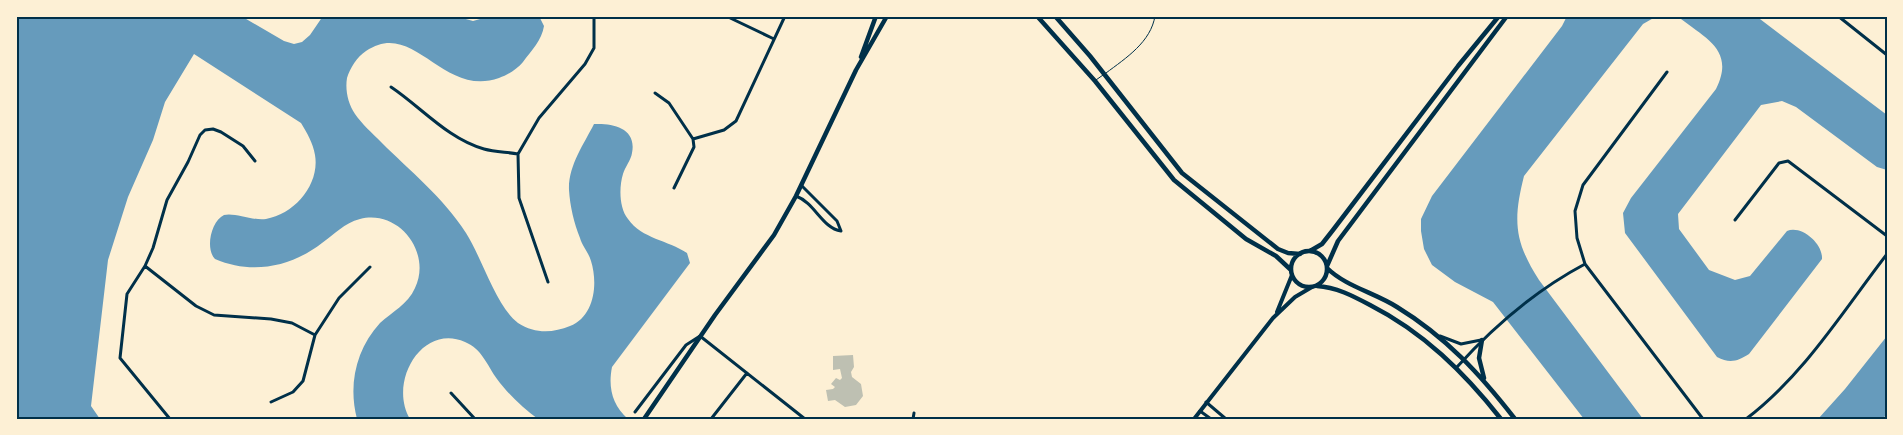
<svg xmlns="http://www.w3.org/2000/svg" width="1903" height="435" font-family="'Work Sans',sans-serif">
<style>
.water{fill:#669bbc}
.building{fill:#bec0b2}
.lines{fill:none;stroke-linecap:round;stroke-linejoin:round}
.service{stroke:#003049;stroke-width:1}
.minor{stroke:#003049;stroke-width:3}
.tertiary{stroke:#003049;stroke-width:4}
.secondary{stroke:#003049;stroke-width:4.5}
.neatline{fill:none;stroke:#003049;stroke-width:2}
</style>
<rect width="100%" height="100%" fill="#fdf0d5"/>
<path class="water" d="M16,16H241L284,41L294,44L302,42L310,35L323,16H455L473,21L491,16H539L544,26C542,40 531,51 523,62C517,69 508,75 499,78C442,98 414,18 366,51C357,57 350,68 347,78C345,90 348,104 355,114C362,124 372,133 381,142C410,171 443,197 466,233C481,256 497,308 518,323C535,334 553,333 570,326C595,316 598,283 591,261C589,253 582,246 580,238C574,223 570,206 569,190C568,166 584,144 594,124C613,123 637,128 632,153C631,160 625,167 623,174C619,187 619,208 628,219C642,239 668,240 687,253L690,263L612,367C608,387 612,405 628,419H538C523,408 508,394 497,379C487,365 482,349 465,342C422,323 388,382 410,419H357C348,385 356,349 380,323C392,312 408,304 415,288C432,253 399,209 360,219C344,223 335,234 322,243C291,267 252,275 215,259C205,249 211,221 224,215C234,212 253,221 266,219C295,214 320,184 315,155C313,143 307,133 301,123L194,54L165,102L153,140L128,197L108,260L91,406L100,419H16Z
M1567,16H1657L1643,24L1524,176C1513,220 1514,241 1539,280L1643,419H1584L1493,302L1455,282L1432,265L1424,249L1421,231V219L1432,196L1562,26Z
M1673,16H1756L1887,115V170L1877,167L1796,107L1782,101L1761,105L1678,214L1679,229L1709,270L1735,280L1750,276L1787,231C1802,225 1823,244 1822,259L1749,354C1738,361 1730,364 1717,357L1625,233L1623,213L1631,198L1716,89C1735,51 1707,39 1681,19Z
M1887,336V413L1883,419H1818L1845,389Z"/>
<path class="building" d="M853,355L854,367L851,372L852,377L861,384L863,396L856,405L845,407L835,400L828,401L826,390L833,389L835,387L831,384L836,378L840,380L842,378L840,369L833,370V356Z"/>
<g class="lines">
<path class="service" d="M1106,73C1126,58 1151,42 1155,16
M1096,80L1103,75"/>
<path class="minor" d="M726,16L774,39
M1838,16L1887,55
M1667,72L1583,185L1575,211L1577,238L1585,264L1703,419
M391,87C421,107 448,139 484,149C495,152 507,152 518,154
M655,93L669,103L693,139L694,147L674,188
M693,139L724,130L736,121L785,16
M796,196C815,203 822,228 841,231L837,221L801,185
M1735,220L1779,163L1788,161L1887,236
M145,266L196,306L214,315L271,319L292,323L315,335
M548,282L519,198L518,154L539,118L585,64L594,48V16
M1440,336L1461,344L1481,340
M1457,367C1494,326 1536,290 1585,264
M451,393L475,419
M271,402L293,392L303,381L315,335L339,298L370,267
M1206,402L1226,419
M1200,411L1211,419
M635,412L686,345L700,336L805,419
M170,419L120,358L127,294L145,266L153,248L167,200L188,162L200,135L205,130L213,129L221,132L243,146L255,161
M711,419L747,373
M913,419L914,413
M1746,419C1804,375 1843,311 1887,254"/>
<path class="tertiary" d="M1277,312L1292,275
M1194,419L1273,318L1295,297L1312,287"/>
<path class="secondary" d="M1037,16L1095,81L1174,180L1246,239L1276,256L1291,270
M1055,16L1090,56L1182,173L1278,249L1288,253L1300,254
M861,57L876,16
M1291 269a18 18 0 1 1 36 0a18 18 0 1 1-36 0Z
M1310,251L1322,244L1333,230L1458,66L1499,16
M1327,266L1338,241L1507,16
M1327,268C1345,286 1375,293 1397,307C1446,337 1480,374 1515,419
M1317,286C1336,287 1353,296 1370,305C1423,332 1464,372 1501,419
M1482,340L1479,358L1484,378
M644,419L715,315L774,235L796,196L856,70L887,16"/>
</g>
<rect width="1903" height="435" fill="none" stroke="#fdf0d5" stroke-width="35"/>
<rect x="18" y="18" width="1868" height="400" class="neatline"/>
</svg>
